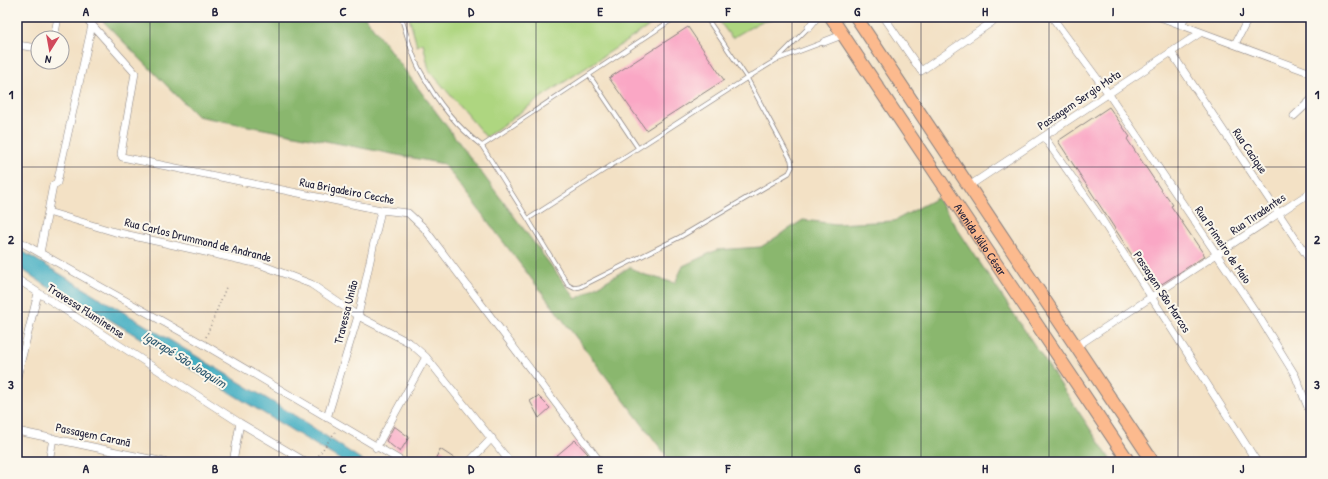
<svg xmlns="http://www.w3.org/2000/svg" width="1328" height="479" font-family="'Patrick Hand',sans-serif">
<style>
.green{fill:#aed680;stroke:#687c5e}
.forest{fill:#8ab76e;stroke:#566c54}
.water{fill:#43aec2;stroke:#32687e}
.building{fill:#faa7c5}
.lines{fill:none;stroke-linecap:round;stroke-linejoin:round}
.lane-casing{stroke:#8a8280;stroke-width:5}
.street-casing{stroke:#8a8280;stroke-width:8}
.primary-casing{stroke:#8a8280;stroke-width:14}
.path{stroke:#8a8280;stroke-width:1.5;stroke-dasharray:1 3;stroke-linecap:butt}
.lane{stroke:#fff;stroke-width:3.5}
.street{stroke:#fff;stroke-width:7}
.primary{stroke:#fcba8e;stroke-width:12}
.grid{fill:none;stroke:#22223b;stroke-width:1;stroke-opacity:0.55}
.labels{text-anchor:middle;stroke-width:4;stroke-linejoin:round;paint-order:stroke}
.street-label{font-size:12px;fill:#22223b;stroke:#fbf7ec}
.water-label{font-size:13px;font-style:italic;fill:#2f5a71;stroke:#fbf7ec}
.neatline{fill:none;stroke:#22223b;stroke-width:1.5}
.grid-label{font-size:13px;text-anchor:middle;font-weight:bold;fill:#22223b}
</style>
<rect width="100%" height="100%" fill="#fbf7ec"/>
<filter id="ink" filterUnits="userSpaceOnUse"><feTurbulence type="fractalNoise" baseFrequency=".025" numOctaves="2"/><feDisplacementMap in="SourceGraphic" scale="8" xChannelSelector="R" yChannelSelector="G"/><feConvolveMatrix kernelMatrix="1 2 1 2 8 2 1 2 1" color-interpolation-filters="sRGB"/></filter>
<filter id="wash" filterUnits="userSpaceOnUse"><feTurbulence type="fractalNoise" baseFrequency=".012" numOctaves="4" result="noise"/><feDisplacementMap in="SourceGraphic" scale="16" xChannelSelector="R" yChannelSelector="G"/><feGaussianBlur stdDeviation="0.9" result="paint"/><feColorMatrix in="noise" values="0 0 0 0 0 0 0 0 0 0 0 0 0 0 0 0 0 1.4 0 .05"/><feComposite in="paint" operator="in"/></filter>
<g filter="url(#wash)">
<rect width="100%" height="100%" fill="#f3e1c5"/>
<path class="green" d="M409,17H663L546,94L486,137L429,70L423,43L417,46Z
M716,17H788L760,22L732,38Z"/>
<path class="forest" d="M99,17H365L576,299L630,267L642,274L675,283L683,266L717,250L761,247L803,220L836,224L894,221L937,198L1112,462H671L444,164L197,116Z"/>
<path class="water" d="M17,248L294,415L365,462H344L89,307L48,287L17,266Z"/>
<g id="blocks">
<path class="building" d="M688,27L724,80L646,130L609,78Z
M1109,107L1130,137L1127,139L1165,196L1166,195L1173,205L1171,206L1205,256L1154,289L1058,141Z
M538,396L550,408L539,418L530,401Z
M394,426L409,437L400,452L386,441Z
M575,440L588,454L578,462H549Z
M440,449L460,462H434Z"/>
</g>
</g>
<g filter="url(#ink)">
<use href="#blocks" fill-opacity="0" stroke="#8a8280" stroke-width="1"/>
<g class="lines">
<defs>
<path id="lane" d="M401,17C407,34 412,57 421,72C436,100 457,127 482,146L676,17
M706,17L747,78L791,160L792,167L789,173L680,237L580,287L574,288L568,285L528,219L747,78L776,60L824,42
M777,59L809,27
M589,75L638,148
M482,146L528,219"/>
<path id="street" d="M85,17L135,73L121,154L122,157L381,210L408,213L424,228L600,462
M884,17L921,71L992,22
M1052,17L1108,93L1261,320L1295,375L1311,415
M1160,17L1311,73
M1181,25L1185,17
M809,27L817,17
M54,38L58,17
M824,42L842,35
M1235,44L1249,17
M17,45L38,48
M1171,52L1311,262
M1294,116L1311,100
M1044,137L1100,217L1257,462
M969,186L1200,33
M48,212L115,232L259,264L311,284L358,316L410,343L426,357L510,462
M17,240L203,344L403,462
M40,253L53,185L57,183L92,25
M17,279L240,423L306,462
M1077,346L1311,192
M17,377L38,293
M327,418L358,316L381,210
M17,431L164,462
M376,448L426,357
M49,462L53,438
M233,462L240,423
M469,462L492,438"/>
<g id="primary">
<path id="s1" d="M831,17L1129,462"/>
<path d="M856,17L1153,462"/>
</g>
</defs>
<use href="#lane" class="lane-casing"/>
<use href="#street" class="street-casing"/>
<use href="#primary" class="primary-casing"/>
<path class="path" d="M206,337L227,285
M314,462L335,432"/>
<use href="#lane" class="lane"/>
<use href="#street" class="street"/>
<use href="#primary" class="primary"/>
</g>
</g>
<path class="grid" d="M150,17V462M279,17V462M407,17V462M536,17V462M664,17V462M792,17V462M921,17V462M1049,17V462M1178,17V462M17,167H1311M17,312H1311"/>
<g class="labels">
<g class="street-label">
<text transform="translate(1079 100) rotate(-34)" y="4">Passagem Sergio Mota</text>
<text transform="translate(1250 151) rotate(56)" y="4">Rua Cacique</text>
<text transform="translate(347 191) rotate(11)" y="4">Rua Brigadeiro Cecche</text>
<text transform="translate(1258 214) rotate(-34)" y="4">Rua Tiradentes</text>
<text transform="translate(198 240) rotate(14)" y="4">Rua Carlos Drummond de Andrande</text>
<text dy="4" stroke="none"><textPath href="#s1" startOffset="268">Avenida Júlio César</textPath></text>
<text transform="translate(1223 245) rotate(56)" y="4">Rua Primeiro de Maio</text>
<text transform="translate(1162 292) rotate(57)" y="4">Passagem São Marcos</text>
<text transform="translate(86 311) rotate(33)" y="4">Travessa Fluminense</text>
<text transform="translate(346 312) rotate(-76)" y="4">Travessa União</text>
<text transform="translate(93 435) rotate(12)" y="4">Passagem Caranã</text>
</g>
<g class="water-label">
<text transform="translate(185 359) rotate(32)" y="5">Igarapé São Joaquim</text>
</g>
</g>
<rect width="1328" height="479" fill="none" stroke="#fbf7ec" stroke-width="44"/>
<g transform="translate(50 50) rotate(191)"><circle r="19" fill="#fbf7ec" stroke="#a4a2a5"/>
<path d="M0-3L7 15L0 10L-7 15Z" fill="#d1495b"/>
<text y="-6" font-size="11" font-weight="bold" text-anchor="middle" fill="#22223b">N</text>
</g>
<rect x="22" y="22" width="1284" height="435" class="neatline"/>
<g class="grid-label">
<text x="86" y="16">A</text>
<text x="215" y="16">B</text>
<text x="343" y="16">C</text>
<text x="471" y="16">D</text>
<text x="600" y="16">E</text>
<text x="728" y="16">F</text>
<text x="857" y="16">G</text>
<text x="985" y="16">H</text>
<text x="1113" y="16">I</text>
<text x="1242" y="16">J</text>
<text x="11" y="99">1</text>
<text x="1317" y="99">1</text>
<text x="11" y="244">2</text>
<text x="1317" y="244">2</text>
<text x="11" y="389">3</text>
<text x="1317" y="389">3</text>
<text x="86" y="473">A</text>
<text x="215" y="473">B</text>
<text x="343" y="473">C</text>
<text x="471" y="473">D</text>
<text x="600" y="473">E</text>
<text x="728" y="473">F</text>
<text x="857" y="473">G</text>
<text x="985" y="473">H</text>
<text x="1113" y="473">I</text>
<text x="1242" y="473">J</text>
</g>
</svg>
